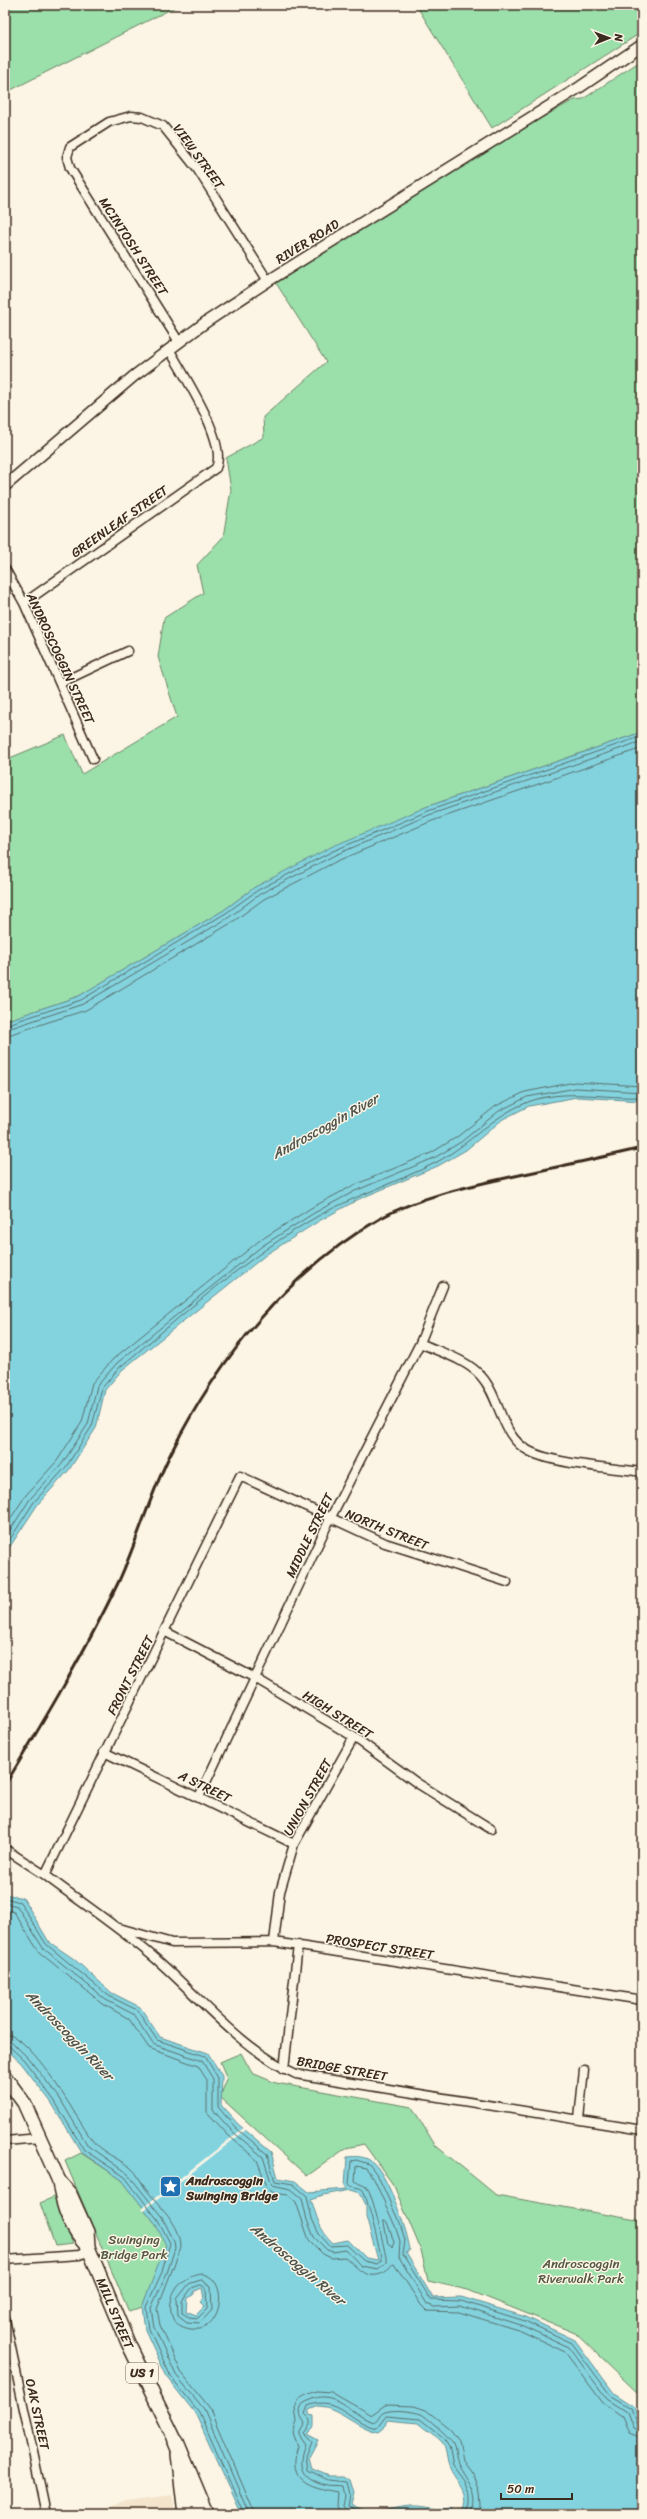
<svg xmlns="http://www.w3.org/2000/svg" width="647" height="2519" font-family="Sriracha,sans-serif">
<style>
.built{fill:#f4e4cc}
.green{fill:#9bdfab;stroke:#6b8464}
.water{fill:#83d3df;stroke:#668f92;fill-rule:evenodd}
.pier{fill:#fcf5e5}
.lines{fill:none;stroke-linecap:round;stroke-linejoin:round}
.shore{stroke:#586e6b;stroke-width:1}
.minor-casing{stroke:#3b2a1e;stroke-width:11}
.tertiary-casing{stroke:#3b2a1e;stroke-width:13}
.trunk-casing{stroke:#3b2a1e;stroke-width:16}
.motorway-casing{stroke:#3b2a1e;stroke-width:18}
.minor{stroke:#fcf5e5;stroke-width:8}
.tertiary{stroke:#fcf5e5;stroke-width:10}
.trunk{stroke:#fcf5e5;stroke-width:13}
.motorway{stroke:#fcf5e5;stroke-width:15}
.rail{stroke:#3b2a1e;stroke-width:3}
.labels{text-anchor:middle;stroke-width:3;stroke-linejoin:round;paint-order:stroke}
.shield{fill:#fcf5e5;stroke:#75675a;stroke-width:1}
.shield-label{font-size:12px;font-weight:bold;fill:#3b2a1e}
.street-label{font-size:13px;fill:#3b2a1e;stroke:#fcf5e5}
.poi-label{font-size:13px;font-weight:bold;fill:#3b2a1e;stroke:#fcf5e5;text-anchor:start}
.park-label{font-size:13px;fill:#535741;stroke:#fcf5e5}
.water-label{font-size:14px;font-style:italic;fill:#4d544e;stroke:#fcf5e5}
</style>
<rect width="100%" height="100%" fill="#fcf5e5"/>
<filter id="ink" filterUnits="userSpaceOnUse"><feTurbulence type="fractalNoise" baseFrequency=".025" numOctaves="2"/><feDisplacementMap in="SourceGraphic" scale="8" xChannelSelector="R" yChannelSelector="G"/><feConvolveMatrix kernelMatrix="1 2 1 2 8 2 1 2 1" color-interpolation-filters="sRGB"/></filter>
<g filter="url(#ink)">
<path class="built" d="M172,2495L176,2514H105V2511L126,2501Z"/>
<path class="green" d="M5,5H179L5,93Z
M416,5H642V32L492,128Z
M642,60V732L426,807L255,887L224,910L79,996L5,1021V760L65,735L82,774L177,717L158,657L164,618L203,593L197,565L223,537L231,490L226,458L264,437L263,417L326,362L276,283L510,135L574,100L583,99Z
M241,2053L252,2073L276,2083L412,2107L435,2145L496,2195L642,2221V2397L575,2333L468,2290L428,2281L421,2250L394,2186L364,2144L346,2148L307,2176L220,2097L227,2079L220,2062Z
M81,2153L122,2180L155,2223L167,2245L142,2307L129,2312L65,2161Z
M54,2197L73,2244L55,2246L40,2203Z"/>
<path class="water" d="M642,732V1101L577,1097L529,1106L503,1119L466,1150L438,1166L359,1199L319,1221L267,1254L122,1370L105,1390L96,1428L69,1470L38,1504L5,1554V1021L79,996L224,910L255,887L331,847L426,807Z
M5,1894L23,1898L49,1942L74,1959L112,1993L140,2007L160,2037L208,2053L222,2076L221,2105L238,2124L271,2152L278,2178L295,2181L309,2192L347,2189L345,2185L347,2157C355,2156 364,2156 371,2161C386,2170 409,2234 410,2251L406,2253L433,2298L461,2297L526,2317L575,2340L614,2393L634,2406L642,2428V2514H241L195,2413L168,2379L145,2330L142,2307L166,2245L155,2223L122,2180L81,2152L51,2102L21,2063L5,2048ZM351,2190L360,2193L366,2205V2217L378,2260L366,2258L348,2240L333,2243C319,2230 317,2217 311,2199L323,2195ZM202,2288L204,2299L200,2303L204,2307L196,2315L186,2311L187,2298L193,2295L195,2291ZM319,2406C340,2407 356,2428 379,2432L384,2428L387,2420L418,2423C425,2430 436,2435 442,2442C447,2450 446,2458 449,2466C455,2482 471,2491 464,2510L455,2511L451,2508C437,2511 425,2505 411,2506C391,2507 369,2518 351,2505L354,2493L350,2480L344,2476H329L312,2469L309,2457L318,2440L307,2434L314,2427V2415L309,2414V2410Z"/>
<path class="pier" d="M245,2127L247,2129L143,2211L141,2209Z"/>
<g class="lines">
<path class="shore" d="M5,1025L81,1000L226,913L258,890L333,851L428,811L642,736
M5,1030L83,1004L228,918L260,894L335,855L429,815L642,741
M5,1036L86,1010L231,923L264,899L337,861L432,821L642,748
M5,1527L26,1495L57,1461L82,1422L92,1383L113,1359L259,1241L311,1208L352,1186L431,1153L457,1137L496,1106L525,1092L575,1082L642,1086
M5,1538L30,1499L62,1464L88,1424L97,1386L117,1363L262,1246L314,1213L355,1191L434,1158L461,1142L499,1111L527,1097L576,1088L642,1092
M5,1547L34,1502L66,1467L92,1426L102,1388L120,1367C183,1315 246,1257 318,1216C356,1195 398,1182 437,1162C469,1145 493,1115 528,1102C565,1088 604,1099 642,1097
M5,1898L20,1902L46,1944L109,1996L137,2010L157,2040L205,2056L218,2078V2107L235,2127L267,2154L275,2181L293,2184L307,2196L312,2219L319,2234L330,2246L347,2245L364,2261L377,2264L381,2261C382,2255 366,2194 363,2190C359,2186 353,2189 349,2184L351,2161L356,2160L369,2164L378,2176L400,2224L405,2240L403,2255L431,2300L461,2301L525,2321L572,2343L611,2396L631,2408L637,2425L642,2427
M5,1903L17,1906L43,1948L106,2000L133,2014L153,2044L202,2061L213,2079V2110L232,2131L263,2157L272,2185L291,2189L302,2198L307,2220L314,2237L327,2250L333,2252L346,2250L361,2266L378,2269L386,2263V2257C383,2244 373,2193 366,2186C362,2183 358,2183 355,2181L356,2166L366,2168L374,2179L395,2226L400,2241L399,2257L427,2304L434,2307L460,2306L523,2326L569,2347L607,2399L627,2412L633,2428L642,2432
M5,1909L14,1912L39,1952L103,2004L129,2019L149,2048L198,2066L207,2080V2112L228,2135L257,2160L268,2189L274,2193L288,2195L296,2202L309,2240L323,2254L331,2258L345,2257C356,2266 366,2281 383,2273C389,2271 390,2265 394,2263L421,2305L427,2311L459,2312L521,2331L565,2352L603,2403L622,2416L629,2433L642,2438
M5,2034C33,2035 76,2118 92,2140C100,2152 120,2159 131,2168C137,2173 141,2182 145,2188C158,2205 181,2224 181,2247L157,2309L160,2325L181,2372L209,2407L255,2514
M5,2040L12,2042L28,2058L59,2097L88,2146L128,2174L162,2217L174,2241L175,2248L167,2273L151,2308L154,2327L176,2375L204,2409L249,2514
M5,2045L9,2046L24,2060L54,2100L84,2150L125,2177L158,2220L170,2243L162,2272L146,2307L149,2329L171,2377L199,2412L244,2514
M384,2221L387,2222L394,2242L392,2248L388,2243Z
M202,2274C231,2278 222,2334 191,2329C184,2328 177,2325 173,2319C164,2298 181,2275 202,2274Z
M202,2280L211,2286L212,2310L200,2323L187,2322L178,2315L177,2299L189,2284Z
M201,2285L206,2288L207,2309L198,2318L189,2317L182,2313V2301L192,2288Z
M340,2514L337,2506L338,2492C310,2487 286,2481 298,2446L293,2433L297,2422L295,2407L298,2400L304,2396L317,2391L331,2392L371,2415L385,2405L414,2406L426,2410L450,2429L459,2441L463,2460L474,2475L480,2492L481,2505L479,2514
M349,2514L343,2506L345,2496L343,2486C338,2485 332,2486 327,2485C302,2479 297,2467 306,2444L299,2434L305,2423C301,2418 298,2411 302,2405C304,2402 309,2401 313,2399C337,2389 353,2418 375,2422C379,2420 379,2414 385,2412C394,2409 412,2411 421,2414C426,2416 450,2438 453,2443C456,2449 455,2457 458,2463C467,2482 481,2491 472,2514
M360,2514L348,2506L350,2494L347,2482L328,2480L308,2470L306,2456L312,2441L304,2433L310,2425V2419L305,2414L308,2406C338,2394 350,2423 377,2428L386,2416L420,2419L444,2438L449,2446L453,2465L464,2480L470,2495V2505L466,2514
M391,2514L412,2510L439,2514"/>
<defs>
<path id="minor" d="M179,342L70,168L67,157L70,147L109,122L131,116L142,117L163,126L198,170L268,281
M5,569L24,603L93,759
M24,603L216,468C228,442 183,374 169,349
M60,683L128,651
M420,1343C439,1352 466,1359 481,1376C501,1398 500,1436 529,1451C553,1464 613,1468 642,1472
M507,1582L385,1543L240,1476L45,1875C82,1903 121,1929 156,1959C201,1998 240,2049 296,2074L642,2130
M166,1632L255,1678L354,1737L417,1783L491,1829
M104,1752L294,1844
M199,1797L330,1519L420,1343L443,1286
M5,1849L45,1875
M119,1928L172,1943L274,1942L642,2000
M274,1942L280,1892L294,1844L354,1737
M284,2069L298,1945
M579,2119L584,2070
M5,2141L40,2138
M5,2260L79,2255L90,2251
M5,2319L46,2514"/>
<path id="tertiary" d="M5,486L134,376L206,322L268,281L580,87L642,45"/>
<g id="trunk">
<path id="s1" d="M5,2077L24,2103L59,2181L70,2194L87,2232L88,2247L128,2343L181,2452"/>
<path d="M59,2181C62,2205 71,2230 88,2247"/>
<path d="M178,2454L185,2514"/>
</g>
<path id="motorway" d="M176,2442L206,2514
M187,2484L194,2514"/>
</defs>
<use href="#minor" class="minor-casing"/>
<use href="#tertiary" class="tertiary-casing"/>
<use href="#trunk" class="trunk-casing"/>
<use href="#motorway" class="motorway-casing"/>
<use href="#minor" class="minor"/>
<use href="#tertiary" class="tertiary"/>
<use href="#trunk" class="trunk"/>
<use href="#motorway" class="motorway"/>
<path class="rail" d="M5,1785C45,1719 85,1652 118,1583C138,1540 150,1494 171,1453C218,1359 289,1271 381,1218C421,1196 470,1186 515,1176C557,1167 600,1158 642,1148"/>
</g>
</g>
<defs>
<symbol id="sight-square" viewBox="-11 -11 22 22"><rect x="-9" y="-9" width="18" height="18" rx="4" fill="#1f6fb2" stroke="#fcf5e5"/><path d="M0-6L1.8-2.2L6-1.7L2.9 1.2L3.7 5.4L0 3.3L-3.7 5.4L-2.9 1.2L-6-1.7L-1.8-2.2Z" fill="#fff"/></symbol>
</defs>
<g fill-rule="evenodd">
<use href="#sight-square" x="158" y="2174" width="25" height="25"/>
</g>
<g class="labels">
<rect class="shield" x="126" y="2363" width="32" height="20" rx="3"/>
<g class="shield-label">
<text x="142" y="2377">US 1</text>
</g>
<g class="street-label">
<text transform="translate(199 156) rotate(54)" y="5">VIEW STREET</text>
<text transform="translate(307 241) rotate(-32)" y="5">RIVER ROAD</text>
<text transform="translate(134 246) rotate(57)" y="5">MCINTOSH STREET</text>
<text transform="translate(119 521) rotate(-35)" y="5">GREENLEAF STREET</text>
<text transform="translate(61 658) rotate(65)" y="5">ANDROSCOGGIN STREET</text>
<text transform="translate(387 1529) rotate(22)" y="5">NORTH STREET</text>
<text transform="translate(309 1535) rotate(-64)" y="5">MIDDLE STREET</text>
<text transform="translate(130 1675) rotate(-63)" y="5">FRONT STREET</text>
<text transform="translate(338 1714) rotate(32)" y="5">HIGH STREET</text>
<text transform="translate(205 1786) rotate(26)" y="5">A STREET</text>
<text transform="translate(307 1797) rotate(-61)" y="5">UNION STREET</text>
<text transform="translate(380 1946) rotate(9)" y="5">PROSPECT STREET</text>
<text transform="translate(342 2068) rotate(10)" y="5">BRIDGE STREET</text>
<text dy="5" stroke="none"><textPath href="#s1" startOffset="263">MILL STREET</textPath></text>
<text transform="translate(38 2414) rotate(78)" y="5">OAK STREET</text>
</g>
<g class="poi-label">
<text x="186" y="2185">Androscoggin<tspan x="186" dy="15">Swinging Bridge</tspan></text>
</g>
<g class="park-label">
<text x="134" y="2244">Swinging<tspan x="134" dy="15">Bridge Park</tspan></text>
<text x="581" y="2268">Androscoggin<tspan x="581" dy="15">Riverwalk Park</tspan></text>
</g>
<g class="water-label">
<text transform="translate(325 1126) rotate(-29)" y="5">Androscoggin River</text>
<text transform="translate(70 2035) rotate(46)" y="5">Androscoggin River</text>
<text transform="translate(298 2264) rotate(40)" y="5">Androscoggin River</text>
</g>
</g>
<rect width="647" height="2519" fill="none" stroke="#fcf5e5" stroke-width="20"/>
<rect x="10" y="10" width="627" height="2499" fill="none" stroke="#3b2a1e" stroke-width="1.5" filter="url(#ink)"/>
<g transform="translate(609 38) rotate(89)" stroke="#fcf5e5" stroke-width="3" paint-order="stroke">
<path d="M0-3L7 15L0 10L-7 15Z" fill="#3b2a1e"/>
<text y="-6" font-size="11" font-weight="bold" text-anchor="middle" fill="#3b2a1e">N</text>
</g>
<path d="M501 2493v6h71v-6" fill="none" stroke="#3b2a1e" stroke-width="2"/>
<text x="507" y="2493" font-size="12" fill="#3b2a1e" stroke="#fcf5e5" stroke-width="3" paint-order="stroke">50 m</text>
</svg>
